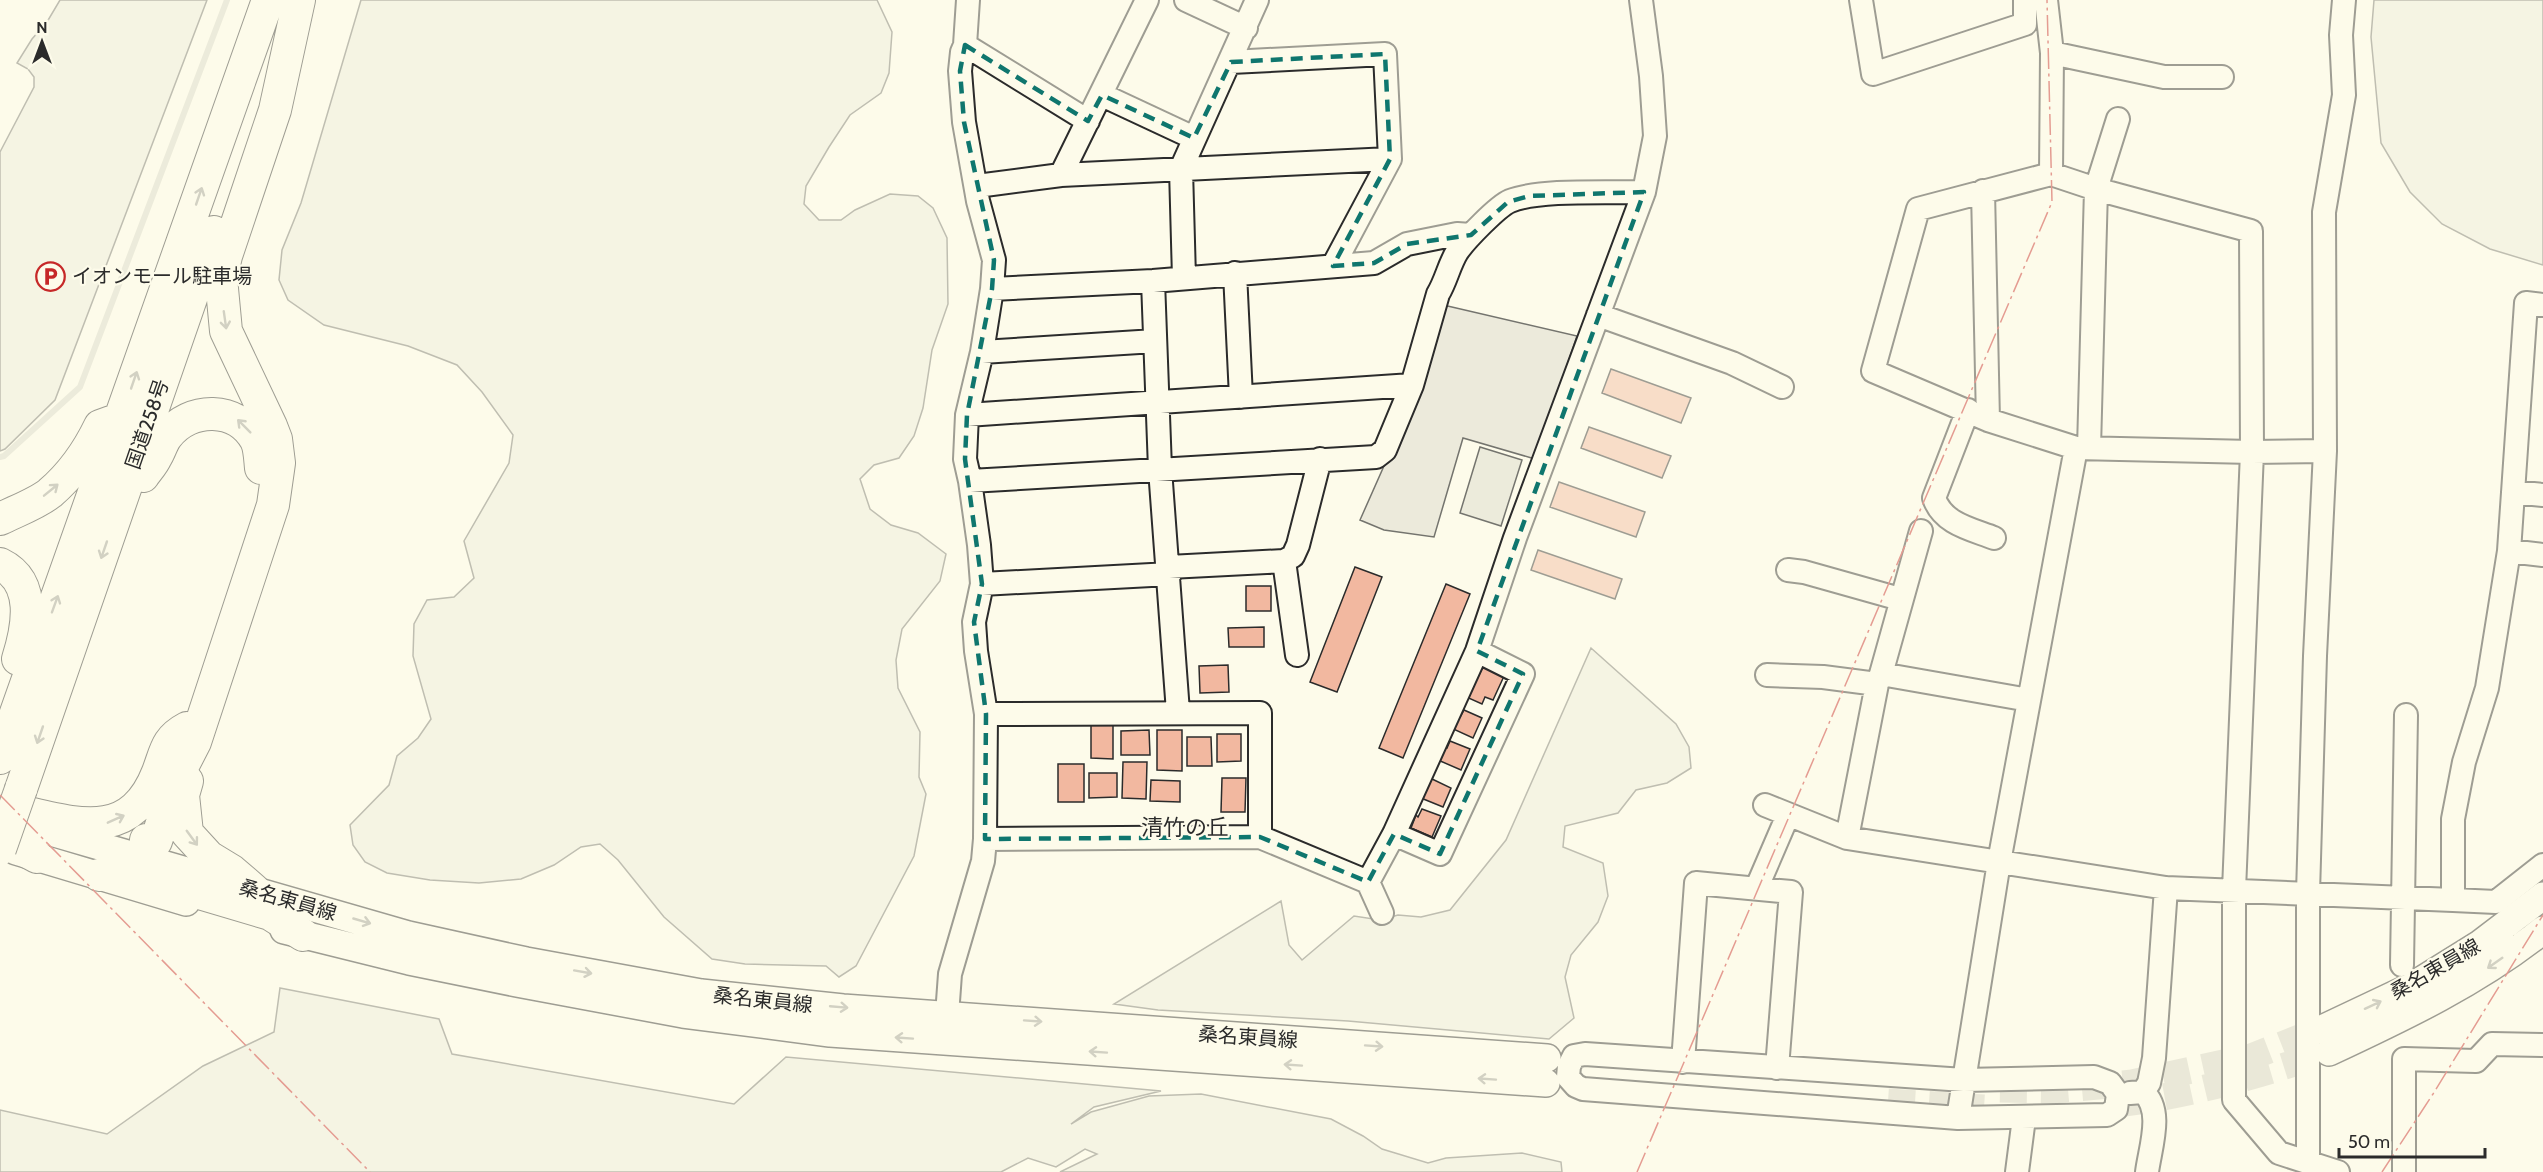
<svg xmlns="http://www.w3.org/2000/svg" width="2543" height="1172" font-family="Cabin,'Noto Sans JP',sans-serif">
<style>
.green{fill:#ecebdb;stroke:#74746e;stroke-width:1.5}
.parking{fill:#eceadb;stroke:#74746e;stroke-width:1.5}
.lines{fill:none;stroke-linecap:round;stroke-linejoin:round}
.stream{stroke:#d8d7c9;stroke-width:6}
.building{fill:#f2b8a0;stroke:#2b2b2b;stroke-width:1.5}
.major-tunnel{stroke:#d3d1c4;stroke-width:27;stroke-dasharray:27 14;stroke-linecap:butt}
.minor-casing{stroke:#2b2b2b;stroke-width:26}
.major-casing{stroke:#2b2b2b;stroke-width:30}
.highway-casing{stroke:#2b2b2b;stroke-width:34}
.minor{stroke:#fdfbea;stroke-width:22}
.major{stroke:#fdfbea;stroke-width:27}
.highway{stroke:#fdfbea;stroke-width:32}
.highway-bridge-casing{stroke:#2b2b2b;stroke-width:34;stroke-linecap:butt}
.highway-bridge{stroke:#fdfbea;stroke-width:32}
.power{stroke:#c62828;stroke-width:1.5;stroke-dasharray:21 4.5 3 4.5;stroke-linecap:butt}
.oneway{stroke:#9e9d94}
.marked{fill:none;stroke:#0f766e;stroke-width:4.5;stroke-dasharray:12 8;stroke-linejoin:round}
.labels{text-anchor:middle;stroke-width:4.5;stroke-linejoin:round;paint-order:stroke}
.poi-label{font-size:20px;fill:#2b2b2b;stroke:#fdfbea;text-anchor:start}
.street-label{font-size:20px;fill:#2b2b2b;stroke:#fdfbea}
.quarter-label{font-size:22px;fill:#2b2b2b;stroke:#fdfbea}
</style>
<rect width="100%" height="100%" fill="#fdfbea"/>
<path class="green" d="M361,0H877L892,32L889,73L881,93L850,115L829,147L806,186L804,204L819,220H841L855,210L890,194L918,196L933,208L947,238L948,304L932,350L923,408L914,436L899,458L874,465L860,479L870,509L891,525L918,533L946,554L940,581L902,629L896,660L898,688L920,732L919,777L926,794L914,856L856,966L839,977L826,966L745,964L712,959L664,917L618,860L600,844L581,847L554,865L521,879L479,883L430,880L387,873L365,862L353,845L350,825L389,785L397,756L418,738L431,719L413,656L414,624L427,600L454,597L474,578L464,541L509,463L513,435L482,392L457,365L408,346L324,325L288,300L279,280L282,250L301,203Z
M2374,0H2543V265L2490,249L2442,224L2410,192L2381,143L2371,37Z
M1480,447L1522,460L1501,526L1460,513Z
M1591,648L1676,724L1689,747L1691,768L1667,783L1636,790L1618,813L1565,826L1563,847L1603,863L1608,896L1598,922L1571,955L1565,977L1574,1018L1549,1039L1348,1021L1158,1010L1114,1004L1281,901L1289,945L1302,960L1354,916L1380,920L1398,915L1421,917L1450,910L1506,840Z
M280,988L439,1019L452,1054L734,1104L786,1057L1161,1091L1094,1107L1071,1124L1091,1112L1149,1096L1201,1094L1331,1119L1363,1136L1382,1149L1428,1163L1446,1158L1522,1153L1561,1162L1562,1172H1060L1097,1154L1085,1149L1056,1167L1028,1158L1001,1172H0V1110L107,1134L203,1066L274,1032Z"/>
<path class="parking" d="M60,0H207L55,400L5,449L0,451V152L34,87V77L28,69L17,63L32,39L47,22Z
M1439,304L1577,336L1535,459L1463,438L1434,537L1384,530L1360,520L1415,396Z"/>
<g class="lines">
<path class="stream" d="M0,457L4,456L80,387L227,0"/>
</g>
<path class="building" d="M1611,369L1691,398L1681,423L1602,393Z
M1589,427L1671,456L1662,478L1581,448Z
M1559,482L1645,512L1636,537L1550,507Z
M1538,550L1622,579L1615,599L1531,570Z
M1355,567L1382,577L1337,692L1310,682Z
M1446,584L1470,594L1403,758L1379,748Z
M1246,586H1271V611H1246Z
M1264,627V647H1229L1228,628Z
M1228,665L1229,692L1200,693L1199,666Z
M1484,665L1505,674L1493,700L1485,697L1482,704L1464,696L1473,677L1477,679Z
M1464,710L1482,718L1473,738L1451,728L1457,716L1460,717Z
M1091,722H1113V759L1091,758Z
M1149,730L1150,755H1121V731Z
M1157,730H1182V771L1157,770Z
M1217,734H1241V761L1217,762Z
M1187,737H1211L1212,766H1187Z
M1450,741L1470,749L1461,770L1438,760L1443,746L1447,748Z
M1123,762H1147L1146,799L1122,798Z
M1058,764H1084V802H1058Z
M1089,773H1117V797L1089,798Z
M1222,778H1246L1245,812H1221Z
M1430,778L1451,788L1443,807L1421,798Z
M1151,780L1180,781V802L1150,801Z
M1422,809L1441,816L1432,837L1411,828L1416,815L1418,817Z"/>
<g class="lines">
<path class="major-tunnel" d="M2000,1089L2053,1090L2132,1083L2251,1057L2320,1030
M1888,1102L1984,1108
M2124,1103C2195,1094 2262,1074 2329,1052"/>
<defs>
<path id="minor" d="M1186,0L1246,28
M1861,0L1873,74L2025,24V0
M2046,0L2052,53L2051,174L2096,189L2251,231L2252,452L2234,890V1100L2279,1153L2338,1172
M965,45L1088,121
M2052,53L2164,77H2222
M1231,62L1385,54L1390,159L1333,266
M1102,95L1194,138
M2051,174L1918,209L1873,371L1988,420L2076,448L2252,452L2325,451
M1061,175L1147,0
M977,186L1061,175L1390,159
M1983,191L1988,420
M1235,273L1241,397
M1184,278L1181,169L1257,0
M1153,281L1160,469L1178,712
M992,289L1153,281L1374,263L1407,244L1457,234L1471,235
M1598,315L1732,363L1782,387
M982,352L1155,341
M1968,410L1934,498C1943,524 1971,529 1994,538
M967,415L1412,385
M2089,448L2096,189L2118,119
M970,481L1376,457L1385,450L1412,385L1438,294C1446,281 1449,265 1457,252C1465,240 1498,206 1510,201C1540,189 1609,193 1644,192
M2513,492L2543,495
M2509,551L2543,555
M1284,561L1297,655
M1169,567L1284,561L1293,556L1298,545L1320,459
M1788,570L1804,572L1900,599
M982,584L1170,574
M1881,674L1921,531
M1767,675L1823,677L1877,684
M2029,700L1881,674L1877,684L1847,838L2166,888L2453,900L2496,902L2543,865
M986,714L1260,713V837
M1765,805L1847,838
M1394,834L1440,854L1523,674L1477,651
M985,839L1260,837L1368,882
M1757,887L1788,815
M2453,900V819L2464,762L2487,688L2509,551L2526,303L2543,305
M1382,913L1368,882L1394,834L1477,651L1515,538L1644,192L1655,136L1651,76L1641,0
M2402,965L2406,715
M947,1015L950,974L983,861L985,839L986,714L976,651L974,622L982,584L979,545L970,481L965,459L967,415L982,352L992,289L994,260L978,201L964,122L960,71L962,52L965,45L968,0
M1585,1054L1964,1080L2094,1077L2110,1083L2118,1094L2116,1109L2107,1115L1958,1118L1583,1089L1576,1086L1568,1077L1569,1066L1574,1056Z
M1683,1062L1696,883L1791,892L1777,1068
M2143,1092L2149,1083L2154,1058L2166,888
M2130,1093L2143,1092C2164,1110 2150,1148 2147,1172
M1958,1118L1999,862L2076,448
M2308,1163V893L2315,656L2325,451L2324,212L2344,95L2341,35L2344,0
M2017,1172L2024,1118
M2404,1172V1059L2476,1061L2492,1044L2543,1045"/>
<path id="major" d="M30,826L408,935L526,961L701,993L843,1008L1547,1058
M16,851L186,902
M284,930L409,961L517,983L683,1014L830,1033L1546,1083
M2320,1030L2411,987L2480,944L2543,896
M2329,1052C2404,1017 2478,982 2543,930"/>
<path id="highway" d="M143,476C147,470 153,464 156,457C160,451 162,442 167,436C190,406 237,406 256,440C260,448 260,459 261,468
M0,519C16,511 36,504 50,493C71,475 88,451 100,426L111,422
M0,564C37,582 28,627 18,659
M0,758L268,0
M187,781L183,795L187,833L209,857L232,871L254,890
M21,789L214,232
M0,818L11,809C72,822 129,846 158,772C166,751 166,739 187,728
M0,837L37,857
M146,840L144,859L152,875L189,890L270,914L303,935
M99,875L127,870L144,859L156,841L178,775L195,742L273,505L279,463L276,439L271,426L226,331L221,278L226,256L275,110L299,0"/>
</defs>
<use href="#minor" class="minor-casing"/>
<use href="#major" class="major-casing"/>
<use href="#highway" class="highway-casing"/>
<use href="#minor" class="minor"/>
<use href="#major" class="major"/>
<use href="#highway" class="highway"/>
<defs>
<path id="highway-bridge" d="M0,849L21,789"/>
</defs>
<use href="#highway-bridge" class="highway-bridge-casing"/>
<use href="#highway-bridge" class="highway-bridge"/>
<path class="power" d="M0,795L370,1172
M1637,1172L2052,202L2047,0
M2382,1172L2433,1094L2543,915"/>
</g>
<defs><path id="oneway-shaft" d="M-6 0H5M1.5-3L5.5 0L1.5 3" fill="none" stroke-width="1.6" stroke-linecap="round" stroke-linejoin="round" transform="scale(1.5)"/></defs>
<g class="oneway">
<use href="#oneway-shaft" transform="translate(199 196) rotate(-71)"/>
<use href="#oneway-shaft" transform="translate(225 320) rotate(82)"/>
<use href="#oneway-shaft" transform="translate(134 380) rotate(-71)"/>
<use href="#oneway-shaft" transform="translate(244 426) rotate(-135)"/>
<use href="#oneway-shaft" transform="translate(51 490) rotate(-39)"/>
<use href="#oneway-shaft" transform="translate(104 550) rotate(109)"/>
<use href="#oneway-shaft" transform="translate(55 604) rotate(-70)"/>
<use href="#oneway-shaft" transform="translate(40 735) rotate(109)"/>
<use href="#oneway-shaft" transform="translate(116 819) rotate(-24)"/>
<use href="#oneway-shaft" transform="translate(192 838) rotate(54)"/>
<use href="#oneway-shaft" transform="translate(362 921) rotate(16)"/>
<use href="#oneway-shaft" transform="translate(2495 963) rotate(145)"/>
<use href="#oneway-shaft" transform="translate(583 972) rotate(10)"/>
<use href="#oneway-shaft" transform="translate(2373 1005) rotate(-25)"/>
<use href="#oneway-shaft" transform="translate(839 1007) rotate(5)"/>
<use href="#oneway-shaft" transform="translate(1033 1021) rotate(4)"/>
<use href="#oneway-shaft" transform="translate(904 1038) rotate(-176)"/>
<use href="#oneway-shaft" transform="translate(1374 1046) rotate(4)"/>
<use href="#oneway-shaft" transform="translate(1098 1052) rotate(-176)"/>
<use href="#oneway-shaft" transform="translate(1293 1065) rotate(-176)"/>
<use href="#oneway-shaft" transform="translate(1487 1079) rotate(-176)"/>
</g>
<path d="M0 0H2543V1172H0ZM965,45L1088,121L1102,95L1194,138L1231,62L1385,54L1390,159L1333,266L1374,263L1407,244L1471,235L1508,202L1529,196L1644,192L1477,651L1523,674L1440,854L1394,834L1368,882L1260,837L985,839L986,714L974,622L982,584L965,459L967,415L992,289L994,260L964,122L960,71Z" fill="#fdfbea" fill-opacity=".55" fill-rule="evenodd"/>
<path class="marked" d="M965,45L1088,121L1102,95L1194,138L1231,62L1385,54L1390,159L1333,266L1374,263L1407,244L1471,235L1508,202L1529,196L1644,192L1477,651L1523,674L1440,854L1394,834L1368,882L1260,837L985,839L986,714L974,622L982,584L965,459L967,415L992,289L994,260L964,122L960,71Z"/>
<defs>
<symbol id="parking-ring" viewBox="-11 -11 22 22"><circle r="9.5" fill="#fdfbea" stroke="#c62828" stroke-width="1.5"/><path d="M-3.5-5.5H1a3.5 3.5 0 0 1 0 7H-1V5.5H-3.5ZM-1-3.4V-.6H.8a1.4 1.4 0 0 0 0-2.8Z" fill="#c62828"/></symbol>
</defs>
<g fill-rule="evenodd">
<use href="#parking-ring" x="34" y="260" width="33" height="33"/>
</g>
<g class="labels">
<g class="poi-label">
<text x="72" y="283">イオンモール駐車場</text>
</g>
<g class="street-label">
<text transform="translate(147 424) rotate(-71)" y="7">国道258号</text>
<text transform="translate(288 900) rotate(16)" y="7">桑名東員線</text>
<text transform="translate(2435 969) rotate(-30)" y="7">桑名東員線</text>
<text transform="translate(763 1000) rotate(6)" y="7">桑名東員線</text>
<text transform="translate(1248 1037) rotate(4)" y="7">桑名東員線</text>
</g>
<g class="quarter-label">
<text x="1185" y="835">清竹の丘</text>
</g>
</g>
<g transform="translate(42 42)" stroke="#fdfbea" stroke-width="4.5" paint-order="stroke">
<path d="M0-4.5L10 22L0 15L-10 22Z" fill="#2b2b2b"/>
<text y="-9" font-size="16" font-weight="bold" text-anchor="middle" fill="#2b2b2b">N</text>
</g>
<path d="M2339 1148v9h146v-9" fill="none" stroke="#2b2b2b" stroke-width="3"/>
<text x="2348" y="1148" font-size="18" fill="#2b2b2b" stroke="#fdfbea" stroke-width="4.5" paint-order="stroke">50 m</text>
</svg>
